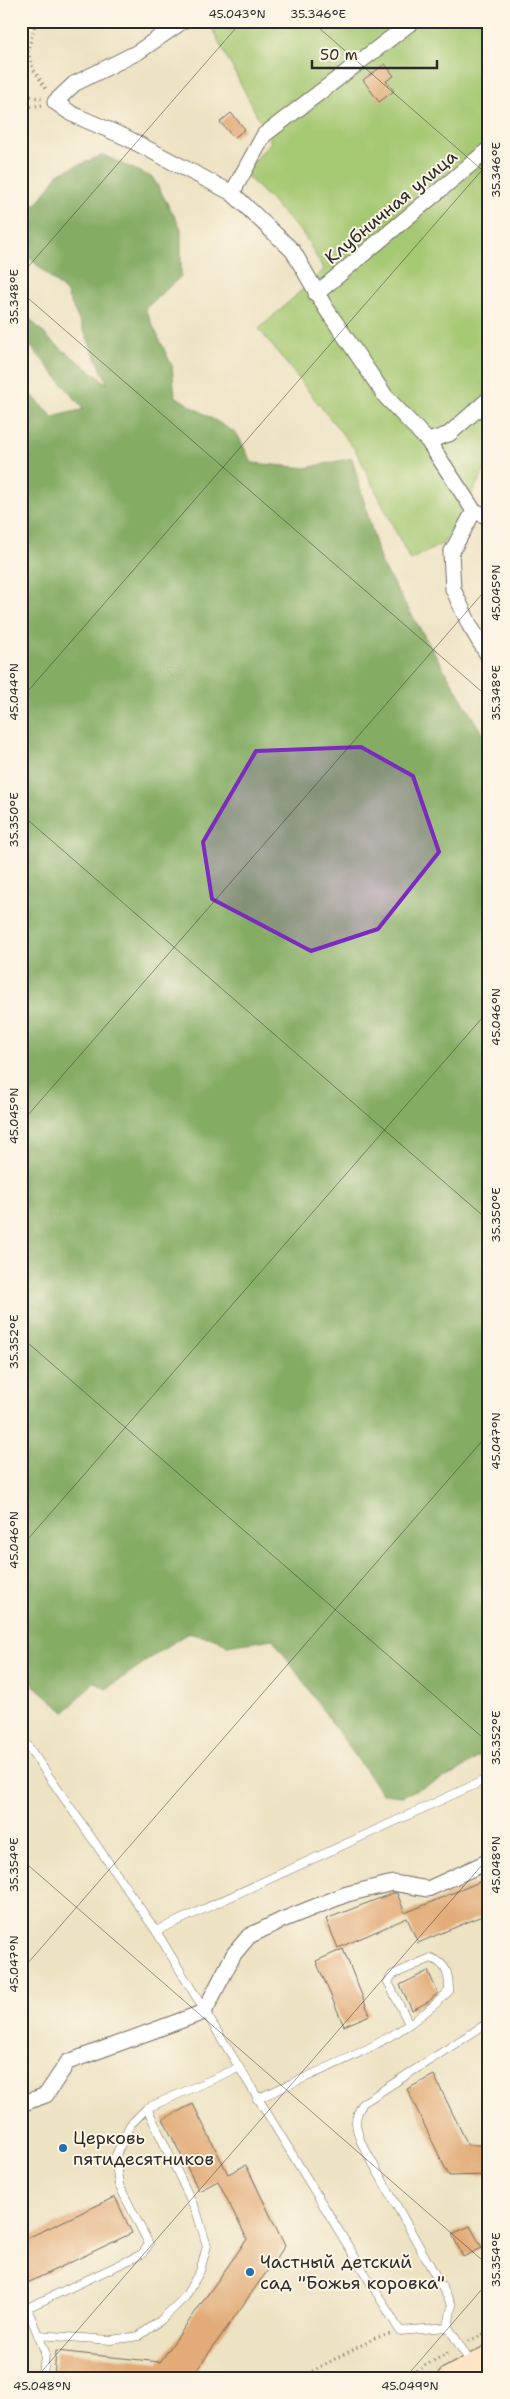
<svg xmlns="http://www.w3.org/2000/svg" width="510" height="2399" font-family="'Shantell Sans',sans-serif">
<style>
.green{fill:#a5c872;stroke:#687a4e}
.forest{fill:#84ac64;stroke:#586c48}
.building{fill:#e2ab77}
.lines{fill:none;stroke-linecap:round;stroke-linejoin:round}
.lane-casing{stroke:#6f6b60;stroke-width:9}
.street-casing{stroke:#6f6b60;stroke-width:17}
.secondary-casing{stroke:#6f6b60;stroke-width:23}
.path{stroke:#6f6b60;stroke-width:3;stroke-dasharray:1 4;stroke-linecap:butt}
.lane{stroke:#fff;stroke-width:8}
.street{stroke:#fff;stroke-width:15}
.secondary{stroke:#ffe4c6;stroke-width:21}
.marked{fill:#7b2cbf;fill-opacity:0.2;stroke:#7b2cbf;stroke-width:4;stroke-linejoin:round}
.ticks{fill:none;stroke:#2b2b2b;stroke-width:1;stroke-opacity:0.45}
.poi-dot{fill:#1f6fb2;stroke:#fcf5e5;stroke-width:2}
.labels{text-anchor:middle;stroke-width:4;stroke-linejoin:round;paint-order:stroke}
.street-label{font-size:18px;fill:#2b2b2b;stroke:#fcf5e5}
.poi-label{font-size:18px;fill:#2b2b2b;stroke:#fcf5e5;text-anchor:start}
.neatline{fill:none;stroke:#2b2b2b;stroke-width:2}
.ticks-label{font-size:12px;text-anchor:middle;fill:#2b2b2b}
</style>
<rect width="100%" height="100%" fill="#fcf5e5"/>
<filter id="ink" filterUnits="userSpaceOnUse"><feTurbulence type="fractalNoise" baseFrequency=".02" numOctaves="2"/><feDisplacementMap in="SourceGraphic" scale="10" xChannelSelector="R" yChannelSelector="G"/><feConvolveMatrix kernelMatrix="1 2 1 2 8 2 1 2 1" color-interpolation-filters="sRGB"/></filter>
<filter id="wash" filterUnits="userSpaceOnUse"><feTurbulence type="fractalNoise" baseFrequency=".0096" numOctaves="4" result="noise"/><feDisplacementMap in="SourceGraphic" scale="20" xChannelSelector="R" yChannelSelector="G"/><feGaussianBlur stdDeviation="1.12" result="paint"/><feColorMatrix in="noise" values="0 0 0 0 0 0 0 0 0 0 0 0 0 0 0 0 0 1.4 0 .05"/><feComposite in="paint" operator="in"/></filter>
<g filter="url(#wash)">
<rect width="100%" height="100%" fill="#ede2c2"/>
<path class="green" d="M208,21H489V463L444,543L410,560L356,451L259,329L324,270L304,235L244,173L271,142Z"/>
<path class="forest" d="M103,155L153,178L181,228V276L145,309L172,366L175,396L237,434L252,463L306,468L352,458L381,563L489,745V1750L455,1773L402,1796L382,1794L273,1639L227,1646L218,1639L187,1633L106,1689L94,1682L65,1712L32,1684L21,1668V420L29,421L21,404V384L53,417L84,409L21,335V309L50,340L108,384L66,292L21,250V207L38,203L59,173Z"/>
<g id="blocks">
<path class="building" d="M385,64L394,76L386,81L394,91L379,102L363,80Z
M231,113L245,129L234,138L220,122Z
M489,1878V1913L418,1943L407,1918L338,1948L326,1919L393,1893H397L405,1913Z
M343,1949L370,2015L344,2026L316,1961Z
M428,1971L438,1993L428,2002L412,2010L400,1985Z
M434,2075L468,2145H489V2175L449,2176L407,2089Z
M193,2104L228,2174L246,2165L285,2246L191,2378H54L56,2351L160,2362L247,2239L218,2181L199,2191L163,2119Z
M115,2197L132,2233L21,2286V2241Z
M470,2226L482,2248L463,2257L452,2234Z"/>
</g>
</g>
<g filter="url(#ink)">
<use href="#blocks" fill-opacity="0" stroke="#6f6b60" stroke-width="1"/>
<g class="lines">
<defs>
<path id="lane" d="M21,1736L156,1931L400,2331L448,2327L471,2363
M156,1931L489,1778
M257,2099C323,2068 398,2044 449,1991C449,1974 447,1964 431,1958L392,1975L388,1982L409,2024
M448,2327L452,2305L361,2142C355,2125 353,2119 363,2103L489,2022
M38,2335L111,2340L139,2336L161,2320L185,2297L200,2271L207,2246L197,2213L147,2108
M43,2378L45,2352L27,2308L142,2254L149,2244L119,2185L115,2157L130,2125L147,2108L238,2068"/>
<path id="street" d="M183,21L138,52L74,84L55,102L72,114L125,137L232,193L293,251L325,307L386,397L428,441L474,511
M232,193L264,135L413,21
M316,294L489,149
M428,441L449,434L489,399
M474,511L451,553L453,589L470,626L489,657
M474,511L489,517
M21,2104L46,2095L68,2062L204,2012L234,1954L249,1936L282,1920L347,1894L393,1883L428,1889L489,1861"/>
<path id="secondary" d="M448,2378L489,2356"/>
</defs>
<use href="#lane" class="lane-casing"/>
<use href="#street" class="street-casing"/>
<use href="#secondary" class="secondary-casing"/>
<path class="path" d="M21,44L28,52L34,70L46,89
M28,52L36,21
M21,94L42,99
M21,108L42,105
M469,2341L489,2331
M299,2378L375,2338L390,2334
M403,2378L451,2351"/>
<use href="#lane" class="lane"/>
<use href="#street" class="street"/>
<use href="#secondary" class="secondary"/>
</g>
</g>
<path class="marked" d="M361,747L413,776L439,852L378,929L311,951L212,899L203,842L256,751Z"/>
<path class="ticks" d="M311,21L489,176M21,275L242,21M21,292L489,698M21,699L489,162M21,814L489,1221M21,1123L489,586M21,1337L489,1743M21,1547L489,1010M21,1859L489,2266M21,1971L489,1433M36,2378L489,1857M405,2378L489,2281"/>
<g class="poi-dot">
<circle cx="63" cy="2148" r="5"/>
<circle cx="250" cy="2272" r="5"/>
</g>
<g class="labels">
<g class="street-label">
<text transform="translate(391 207) rotate(-40)" y="6">Клубничная улица</text>
</g>
<g class="poi-label">
<text x="73" y="2144">Церковь<tspan x="73" dy="21">пятидесятников</tspan></text>
<text x="260" y="2268">Частный детский<tspan x="260" dy="21">сад "Божья коровка"</tspan></text>
</g>
</g>
<rect width="510" height="2399" fill="none" stroke="#fcf5e5" stroke-width="55"/>
<path d="M312 60v8h125v-8" fill="none" stroke="#2b2b2b" stroke-width="2.5"/>
<text x="320" y="60" font-size="15" fill="#2b2b2b" stroke="#fcf5e5" stroke-width="4" paint-order="stroke">50 m</text>
<rect x="28" y="28" width="454" height="2344" class="neatline"/>
<g class="ticks-label">
<text x="237" y="18">45.043°N</text>
<text x="318" y="18">35.346°E</text>
<text transform="translate(496 170) rotate(-90)" y="4">35.346°E</text>
<text transform="translate(14 297) rotate(-90)" y="4">35.348°E</text>
<text transform="translate(496 593) rotate(-90)" y="4">45.045°N</text>
<text transform="translate(14 692) rotate(-90)" y="4">45.044°N</text>
<text transform="translate(496 693) rotate(-90)" y="4">35.348°E</text>
<text transform="translate(14 820) rotate(-90)" y="4">35.350°E</text>
<text transform="translate(496 1017) rotate(-90)" y="4">45.046°N</text>
<text transform="translate(14 1116) rotate(-90)" y="4">45.045°N</text>
<text transform="translate(496 1215) rotate(-90)" y="4">35.350°E</text>
<text transform="translate(14 1342) rotate(-90)" y="4">35.352°E</text>
<text transform="translate(496 1441) rotate(-90)" y="4">45.047°N</text>
<text transform="translate(14 1540) rotate(-90)" y="4">45.046°N</text>
<text transform="translate(496 1738) rotate(-90)" y="4">35.352°E</text>
<text transform="translate(496 1865) rotate(-90)" y="4">45.048°N</text>
<text transform="translate(14 1865) rotate(-90)" y="4">35.354°E</text>
<text transform="translate(14 1964) rotate(-90)" y="4">45.047°N</text>
<text transform="translate(496 2260) rotate(-90)" y="4">35.354°E</text>
<text x="42" y="2390">45.048°N</text>
<text x="410" y="2390">45.049°N</text>
</g>
</svg>
